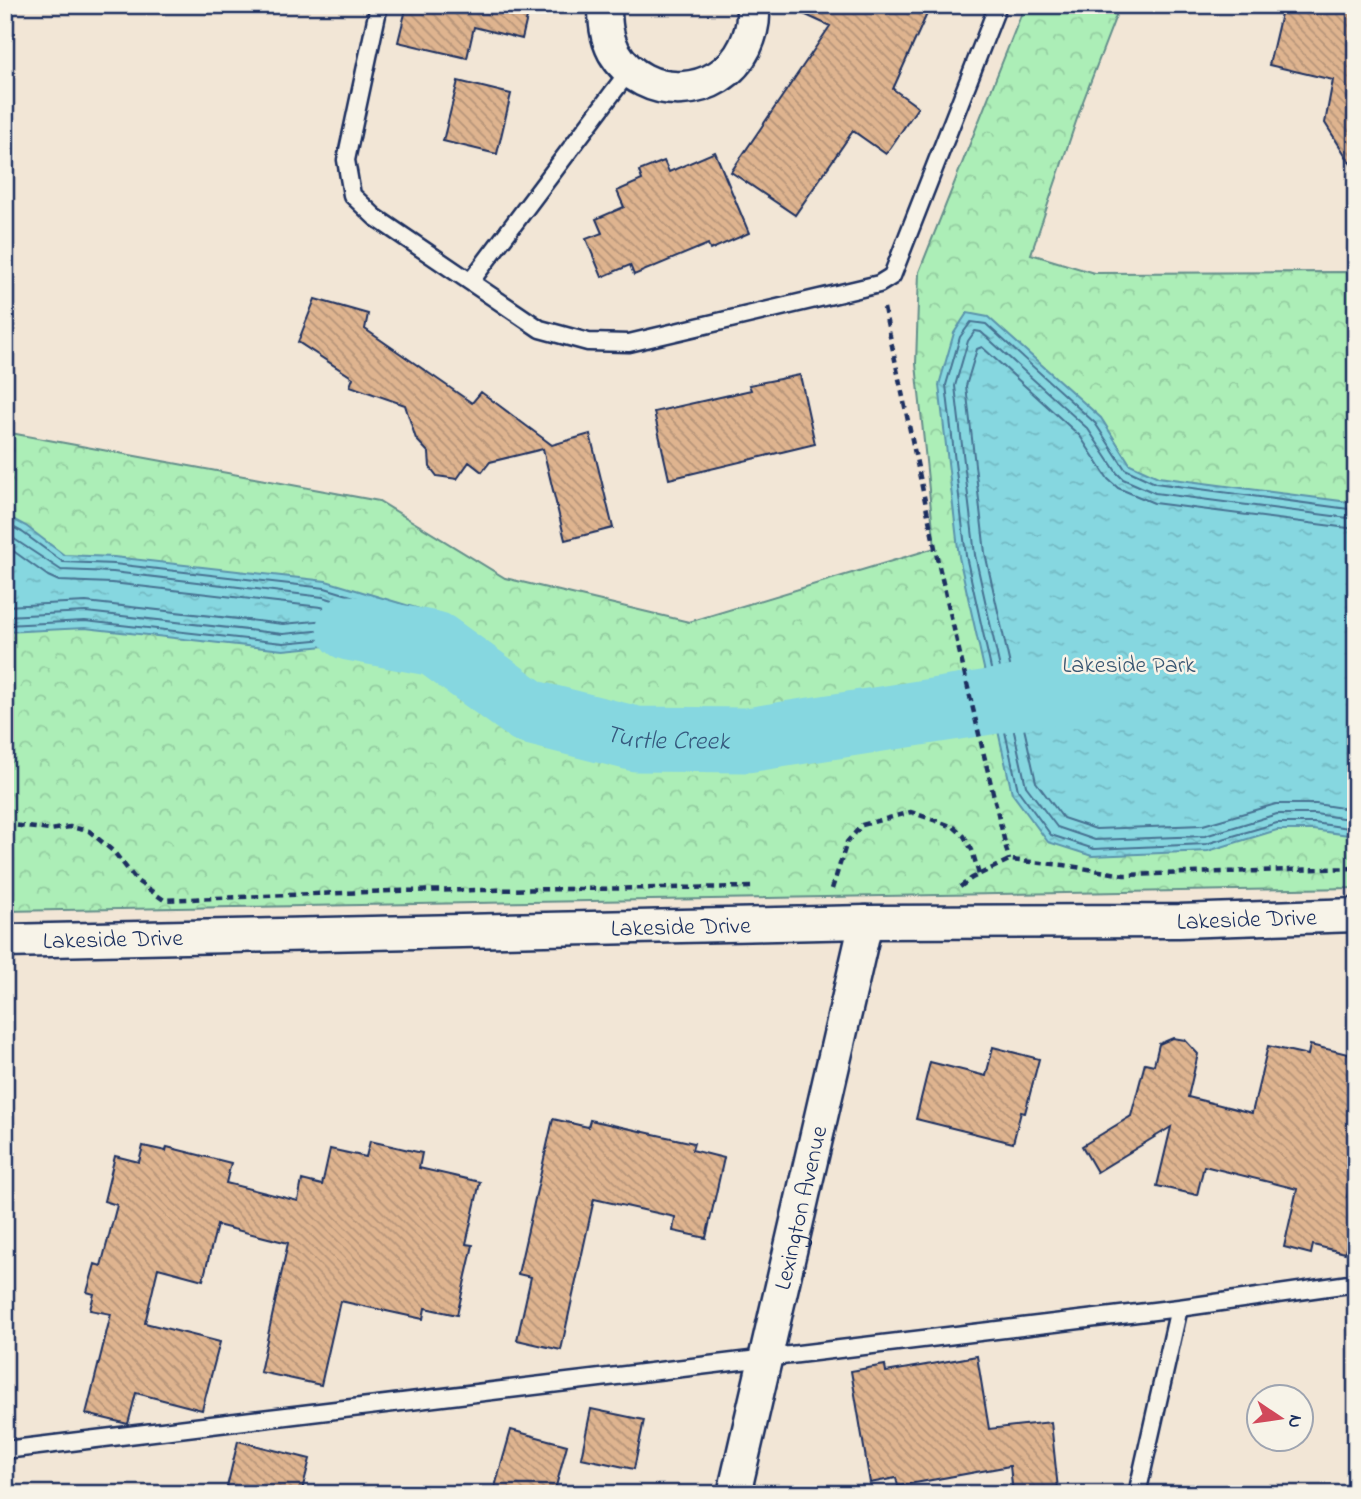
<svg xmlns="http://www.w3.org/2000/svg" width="1361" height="1499" font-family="'Indie Flower',sans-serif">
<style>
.park{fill:url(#park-crowns);stroke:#648e8a;stroke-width:2}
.water{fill:url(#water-ripples);stroke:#5b94ac;stroke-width:2}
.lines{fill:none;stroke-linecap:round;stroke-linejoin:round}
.shore{stroke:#467292;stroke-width:2}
.river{stroke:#86d7e0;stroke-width:65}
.building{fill:url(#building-back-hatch);stroke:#1b2f5e;stroke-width:2}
.lane-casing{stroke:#1b2f5e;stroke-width:21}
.street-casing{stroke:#1b2f5e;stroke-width:37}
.path{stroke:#1b2f5e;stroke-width:4.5;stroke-dasharray:7 5;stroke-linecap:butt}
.lane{stroke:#f7f3e8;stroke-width:16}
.street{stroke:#f7f3e8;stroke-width:32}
.labels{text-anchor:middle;stroke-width:5;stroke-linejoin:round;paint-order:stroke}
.park-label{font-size:24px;fill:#385570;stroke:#f7f3e8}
.street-label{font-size:24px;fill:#1b2f5e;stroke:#f7f3e8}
.water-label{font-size:26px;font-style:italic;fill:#36597e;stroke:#f7f3e8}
</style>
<defs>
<pattern id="park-crowns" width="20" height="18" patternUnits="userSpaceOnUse" patternTransform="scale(1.75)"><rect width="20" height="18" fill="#aceeb7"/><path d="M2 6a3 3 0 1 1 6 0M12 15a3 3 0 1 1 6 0" fill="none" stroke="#93cca0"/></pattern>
<pattern id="water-ripples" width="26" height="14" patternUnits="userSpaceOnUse" patternTransform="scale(1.75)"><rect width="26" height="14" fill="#86d7e0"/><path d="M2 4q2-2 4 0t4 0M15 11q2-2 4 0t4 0" fill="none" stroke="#73b9c3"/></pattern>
<pattern id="building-back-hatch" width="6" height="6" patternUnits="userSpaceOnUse" patternTransform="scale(1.75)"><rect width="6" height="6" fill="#dfb48f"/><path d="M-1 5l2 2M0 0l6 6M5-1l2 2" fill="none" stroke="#b49378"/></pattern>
</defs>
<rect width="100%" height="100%" fill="#f2e6d6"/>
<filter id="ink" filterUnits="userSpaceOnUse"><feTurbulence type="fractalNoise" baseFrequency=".0143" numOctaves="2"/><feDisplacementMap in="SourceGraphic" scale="14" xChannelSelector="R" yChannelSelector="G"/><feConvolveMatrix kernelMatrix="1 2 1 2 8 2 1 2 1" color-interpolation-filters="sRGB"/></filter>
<g filter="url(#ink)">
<path class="park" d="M1025,5H1120L1082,104L1031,254L1094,273L1356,272V888L5,911V432L379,501L505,578L689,622L935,548L916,364L919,272Z"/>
<path class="water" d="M967,313L988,317L1101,418L1130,464L1158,477L1356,503V836L1313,830H1277L1208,851L1092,856L1048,842L1012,793L959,557L939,385L954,333Z
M5,515L26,526L64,555L114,557L326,581L426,611L441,618L435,644L401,657H371L325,646L283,650L85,628L5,632Z"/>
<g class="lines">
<path class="shore" d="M1356,510L1155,483L1125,469L1095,423L986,324L971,322L960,337L946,385L966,556L1018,790L1051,835L1094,849L1206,844L1277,823H1314L1356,829
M1356,519L1155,493L1123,479L1117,473L1088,429L981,332L975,331L968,341L955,386L975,555L1026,786L1057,827L1095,840L1205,836L1277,814H1315L1356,820
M5,523L22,532L63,562L114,564L325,588L423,618L432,624L428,639L400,650H372L326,639L283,643L85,621L5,625
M1356,529L1154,503L1118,488L1108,479L1080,436L982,347L977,349L966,386L985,553L1036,782L1063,818L1096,829L1203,825L1276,804H1316L1356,810
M5,533L61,570L113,572L323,597L419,626L422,629L420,633L399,641H373L326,630L283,634L86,612L5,616
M5,545L48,576L59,581L112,583L321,607L375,623L378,627L374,630L327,620L283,624L86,602L5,606"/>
<path class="river" id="s1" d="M349,628L435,644L529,712L636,739L747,740L1080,688"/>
</g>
<path class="building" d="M407,5H530L522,39L474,27L467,58L398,42Z
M784,5H931L893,89L918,107L886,154L853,131L795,215L731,172L830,26Z
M1283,5H1356V172L1325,123L1333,80L1269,65Z
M458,81L511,94L497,154L443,141Z
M715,152L749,233L710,250L708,244L634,275L630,265L602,277L586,239L602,233L596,219L624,207L617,191L642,180L639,171L664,161L669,172Z
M315,299L368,314L365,329L472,403L481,392L552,445L590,434L613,528L565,540L543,449L490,462L482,472L469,462L457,479L437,476L430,467L429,453L416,439L405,405L350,386L353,378L298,342Z
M800,375L815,444L669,479L654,412L751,390L749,385Z
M1173,1038L1185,1040L1198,1054L1188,1097L1252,1113L1268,1046L1308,1055L1310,1045L1356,1056V1162L1347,1197L1356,1199V1207L1345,1253L1313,1245L1311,1254L1284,1247L1297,1189L1204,1166L1197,1195L1157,1186L1171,1127L1097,1172L1082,1146L1131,1116L1145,1063L1154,1065L1159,1044Z
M993,1047L1039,1059L1025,1113L1021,1112L1013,1143L916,1119L930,1062L986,1076Z
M553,1119L588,1127L590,1120L694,1143L692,1150L724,1158L706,1238L673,1231L675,1217L594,1199L561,1350L517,1340L531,1277L518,1274Z
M370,1141L422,1153L419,1168L480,1182L466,1244L473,1245L457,1315L425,1308L423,1319L340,1301L321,1385L260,1372L288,1243L217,1225L203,1280L158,1268L145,1323L220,1342L202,1410L136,1393L128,1424L86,1414L111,1314L90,1310L94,1294L87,1292L95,1264L101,1266L117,1205L104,1201L115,1156L139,1162L143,1146L166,1151L167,1147L231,1163L226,1183L298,1201L302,1180L322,1185L330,1149L366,1157Z
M977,1356L989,1429L1051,1422L1058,1489L1013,1494L1010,1466L898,1486L896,1478L870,1483L851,1371L885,1365L886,1372Z
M591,1409L644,1420L634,1469L581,1458Z
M511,1430L567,1445L554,1494H493Z
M238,1441L310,1459L301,1494H252L227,1487Z"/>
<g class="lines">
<defs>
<path id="lane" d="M379,5L346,160L352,195L375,217L540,329L588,342L629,343L879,284L892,276L998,5
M471,281L629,71
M5,1450L1179,1308L1356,1283
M1137,1494L1179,1308"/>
<g id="street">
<path d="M605,5C605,22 606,37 614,52C644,103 720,99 745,47C751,34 755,19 752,5"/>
<path id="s2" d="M5,941L866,922L1179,921L1356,915"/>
<path id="s3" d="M734,1494L866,922"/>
</g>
</defs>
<use href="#lane" class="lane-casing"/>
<use href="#street" class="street-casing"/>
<path class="path" d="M884,308L938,562L1009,860
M5,824L50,830L70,827L89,831L114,852L137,881L164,900L391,891L756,887
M960,887L972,878L1009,860L1064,865L1124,875L1356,868
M832,889L847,842L862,825L911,812L954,827L964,836L972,850L979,875"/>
<use href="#lane" class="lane"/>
<use href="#street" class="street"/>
</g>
</g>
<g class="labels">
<g class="park-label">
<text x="1129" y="672">Lakeside Park</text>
</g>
<g class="street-label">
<text dy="8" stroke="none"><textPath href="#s2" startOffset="1242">Lakeside Drive</textPath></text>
<text dy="8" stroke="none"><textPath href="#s2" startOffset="676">Lakeside Drive</textPath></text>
<text dy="8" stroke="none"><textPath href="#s2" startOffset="108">Lakeside Drive</textPath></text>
<text dy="8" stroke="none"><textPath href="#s3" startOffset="294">Lexington Avenue</textPath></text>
</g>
<g class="water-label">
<text dy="9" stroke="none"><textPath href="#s1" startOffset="345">Turtle Creek</textPath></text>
</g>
</g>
<rect width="1361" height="1499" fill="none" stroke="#f7f3e8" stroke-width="28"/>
<rect x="14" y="14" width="1333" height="1471" fill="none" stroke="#1b2f5e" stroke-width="2.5" filter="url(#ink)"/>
<g transform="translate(1280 1418) rotate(103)"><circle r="33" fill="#f7f3e8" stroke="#9fa5b1" stroke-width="2"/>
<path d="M0-5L12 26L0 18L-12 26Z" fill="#d1495b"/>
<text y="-10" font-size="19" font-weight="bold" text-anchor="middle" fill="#1b2f5e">N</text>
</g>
</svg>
